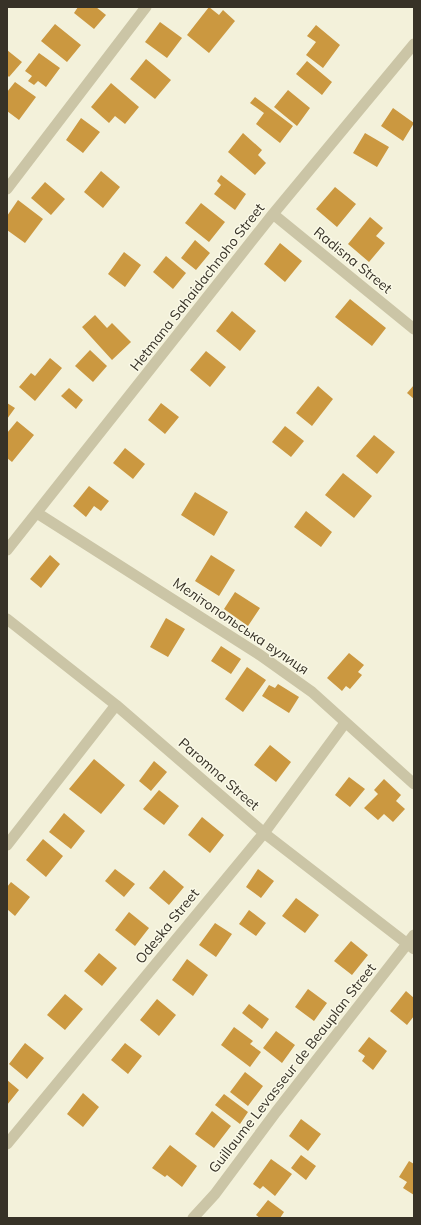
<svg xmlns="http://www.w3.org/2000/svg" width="421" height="1225" font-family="Mulish,sans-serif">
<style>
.building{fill:#cb9840}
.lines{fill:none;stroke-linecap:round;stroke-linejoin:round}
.minor{stroke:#cbc5a6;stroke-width:11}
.labels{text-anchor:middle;stroke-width:3;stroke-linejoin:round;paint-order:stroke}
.street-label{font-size:14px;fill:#373227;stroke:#faf9e7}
</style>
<rect width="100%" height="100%" fill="#f3f1da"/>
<path class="building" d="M78,7H96L106,15L94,29L74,13Z
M209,7L219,15L223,10L235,21L209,53L187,35Z
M160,22L182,38L167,58L145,42Z
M55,24L81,45L67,62L41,41Z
M316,25L340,45L323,68L306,55L316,42L307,36Z
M7,50L22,62L9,77L7,75Z
M39,53L60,68L46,87L38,81L34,85L28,81L32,76L25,71Z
M146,59L171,80L155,99L130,79Z
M307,61L332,82L322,95L296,74Z
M15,82L36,97L19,120L7,111V92Z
M111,83L139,107L125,124L115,116L109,123L91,107Z
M288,90L310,108L297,126L274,107Z
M255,97L293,126L280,143L256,124L264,113L250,103Z
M393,108L414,123L403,141L381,126Z
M81,118L100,132L83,153L66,140Z
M243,133L262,150L258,155L266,163L255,175L228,152Z
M365,133L389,147L377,167L353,153Z
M101,171L120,187L103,208L84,192Z
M221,175L246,194L235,210L214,194L221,185L217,181Z
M45,182L65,199L51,215L31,198Z
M335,187L356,204L337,227L316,209Z
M18,200L43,219L25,243L7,230V216Z
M201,203L225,222L209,242L185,223Z
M370,217L383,228L376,236L385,243L369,262L348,244Z
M195,240L210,253L196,270L181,258Z
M280,243L302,261L285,282L264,264Z
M124,252L141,265L125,287L108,274Z
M166,256L186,273L173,289L153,272Z
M350,299L386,328L372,346L335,317Z
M232,311L256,331L240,351L216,331Z
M95,315L107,328L112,323L131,342L112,360L82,327Z
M90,350L107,366L93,382L75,366Z
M206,351L226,367L210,387L190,370Z
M50,358L62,368L35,401L19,387L31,373L35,376Z
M414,385V399L407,393Z
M318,386L333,399L312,426L296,413Z
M69,388L83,400L76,409L61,396Z
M7,403L15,408L7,419Z
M161,403L179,417L165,434L148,420Z
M17,421L34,435L12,462L7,458V433Z
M285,426L304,441L291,457L272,442Z
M374,435L395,452L377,474L356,456Z
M125,448L145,464L133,479L113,463Z
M343,473L372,496L354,518L325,495Z
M89,486L109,501L101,511L94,506L86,517L73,506Z
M195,492L228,512L214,536L181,515Z
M306,511L332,532L321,547L294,527Z
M50,555L60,564L41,588L30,579Z
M211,555L235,570L219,596L195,581Z
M235,592L260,608L248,626L224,609Z
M166,618L185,629L168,657L150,647Z
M221,646L241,659L231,674L211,661Z
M349,653L364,665L358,672L362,675L350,689L346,686L342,691L327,678Z
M247,667L266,680L243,712L225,699Z
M278,684L299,697L289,713L262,696L269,685L275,688Z
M270,745L291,762L276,782L254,765Z
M94,759L125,785L101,814L69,789Z
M154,761L167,772L151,791L139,781Z
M349,777L365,789L350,807L335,795Z
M384,779L401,795L396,801L405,809L393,822L384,814L378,820L364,808L378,794L374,790Z
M159,790L179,806L164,825L143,809Z
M64,813L85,831L71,849L49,832Z
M202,817L224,835L210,853L188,835Z
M43,839L63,856L46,877L26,860Z
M115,869L135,884L124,897L105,881Z
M258,869L274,881L261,898L246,887Z
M164,870L184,887L169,905L149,888Z
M11,882L30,897L15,916L7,909V887Z
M296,898L319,915L305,933L282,916Z
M249,910L266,923L256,936L239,924Z
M129,912L149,928L135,946L115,930Z
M215,923L232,934L216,957L199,945Z
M351,941L368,955L352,975L334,961Z
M99,953L117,968L102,986L84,971Z
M187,959L208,975L193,996L172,980Z
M308,989L327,1003L314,1021L295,1007Z
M406,991L414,998V1016L407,1025L390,1011Z
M65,994L83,1009L65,1030L47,1015Z
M157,999L176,1015L159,1036L140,1020Z
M249,1004L269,1019L262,1029L242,1013Z
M234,1027L253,1041L250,1044L261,1052L250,1067L221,1045Z
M276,1031L295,1045L282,1063L263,1048Z
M369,1037L387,1051L373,1070L362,1061L365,1056L358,1051Z
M25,1043L44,1058L27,1079L9,1064Z
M125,1043L142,1056L128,1074L111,1060Z
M245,1072L263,1086L248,1106L230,1092Z
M7,1080L19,1090L7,1105Z
M83,1093L99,1107L83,1127L67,1114Z
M224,1094L248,1112L240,1124L215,1105Z
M212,1111L231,1126L214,1148L195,1134Z
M301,1119L321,1134L308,1151L289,1136Z
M170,1145L197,1166L182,1187L167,1175L165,1177L152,1168Z
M301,1155L316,1166L306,1180L291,1168Z
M271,1159L292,1174L275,1196L263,1186L260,1189L253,1184Z
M409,1161L414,1164V1195L403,1188L407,1182L399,1177Z
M268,1200L284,1212L280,1218H260L256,1215Z"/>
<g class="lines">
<path class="minor" d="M7,189L146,7
M273,214L414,329
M37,513L260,655L312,692L414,784
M7,550L273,214L414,44
M7,619L116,705L264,833L414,949
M7,845L116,705
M7,1144L264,833L345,723
M193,1218L215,1194L276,1112L414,935"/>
</g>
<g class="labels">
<g class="street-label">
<text transform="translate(353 260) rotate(39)" y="5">Radisna Street</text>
<text transform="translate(197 287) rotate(-52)" y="5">Hetmana Sahaidachnoho Street</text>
<text transform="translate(241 626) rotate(34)" y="5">Мелітопольська вулиця</text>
<text transform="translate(219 774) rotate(41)" y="5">Paromna Street</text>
<text transform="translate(167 926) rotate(-51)" y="5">Odeska Street</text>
<text transform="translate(292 1068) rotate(-52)" y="5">Guillaume Levasseur de Beauplan Street</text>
</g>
</g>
<rect width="421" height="1225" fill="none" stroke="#373227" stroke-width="16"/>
</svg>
